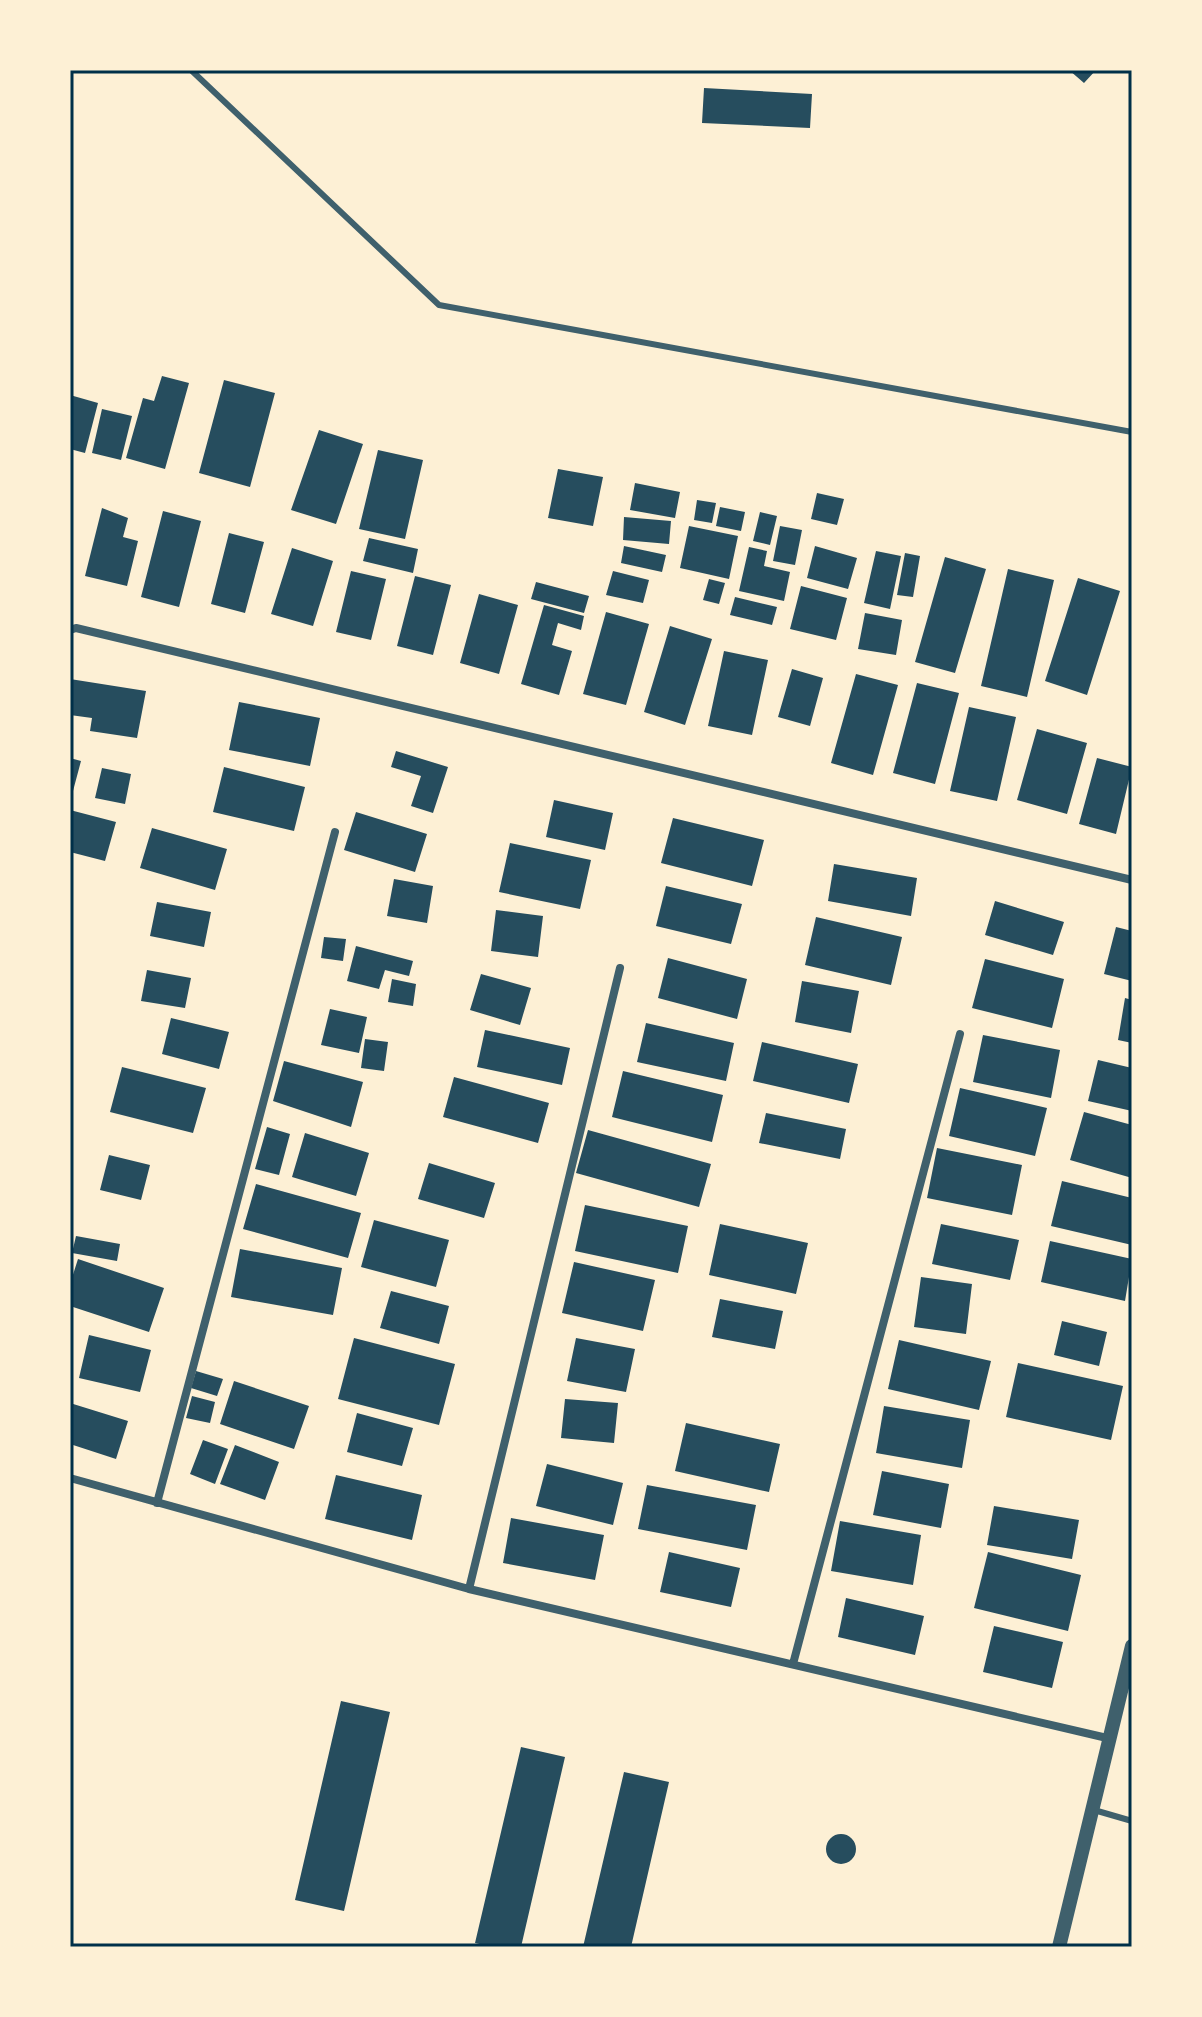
<svg xmlns="http://www.w3.org/2000/svg" width="1202" height="2017" font-family="Signika,sans-serif">
<style>
.building{fill:#264d5e}
.lines{fill:none;stroke-linecap:round;stroke-linejoin:round}
.service{stroke:#3f606c;stroke-width:6}
.minor{stroke:#3f606c;stroke-width:8}
.tertiary{stroke:#3f606c;stroke-width:14}
.neatline{fill:none;stroke:#003049;stroke-width:3}
</style>
<rect width="100%" height="100%" fill="#fdf0d5"/>
<path class="building" d="M1069,70H1096L1084,83Z
M704,88L812,94L810,128L702,123Z
M162,376L189,383L165,469L126,458L143,398L154,401Z
M224,380L275,393L250,487L199,473Z
M70,395L98,403L85,453L70,449Z
M102,409L132,416L121,460L92,453Z
M319,430L363,444L336,524L291,510Z
M378,450L423,460L405,539L359,529Z
M558,469L603,477L593,526L548,518Z
M635,483L680,492L675,518L630,510Z
M817,493L844,499L837,525L811,519Z
M697,500L716,503L712,523L694,520Z
M720,507L745,512L741,531L716,526Z
M102,508L128,518L123,537L138,541L127,586L85,576Z
M163,511L201,521L179,607L141,597Z
M760,512L777,516L770,545L753,541Z
M624,517L671,521L669,544L623,540Z
M689,526L738,536L729,579L680,568Z
M780,526L802,530L795,565L773,561Z
M229,533L264,542L245,613L211,604Z
M369,538L418,549L413,573L363,561Z
M624,546L666,555L662,572L621,563Z
M815,546L857,558L848,589L807,578Z
M749,547L767,551L764,566L790,572L784,601L739,591Z
M292,548L333,561L313,626L271,614Z
M876,551L901,556L890,609L864,603Z
M905,553L920,556L913,597L897,595Z
M945,557L986,569L955,673L915,662Z
M1008,569L1054,580L1027,697L981,686Z
M351,571L386,579L371,640L336,632Z
M613,571L649,580L643,603L606,595Z
M415,576L451,585L433,655L397,646Z
M1078,578L1120,591L1087,695L1045,681Z
M709,579L725,583L719,604L703,600Z
M536,582L589,596L584,613L531,599Z
M801,586L847,598L836,640L790,629Z
M479,594L518,605L499,674L460,663Z
M735,597L777,607L772,625L730,615Z
M544,605L584,616L581,630L558,623L552,645L572,651L559,695L521,684Z
M606,612L649,624L626,705L583,694Z
M865,613L902,620L896,655L858,649Z
M670,626L712,639L685,725L644,712Z
M724,651L768,660L752,735L708,726Z
M792,669L823,678L810,726L778,717Z
M856,674L898,685L873,775L831,763Z
M70,679L146,691L137,738L90,731L92,718L70,715Z
M917,683L959,693L935,784L893,773Z
M239,702L320,718L310,766L229,750Z
M969,707L1016,717L997,801L950,791Z
M1037,729L1087,743L1067,814L1017,800Z
M396,751L448,767L433,813L411,806L421,776L391,767Z
M70,758L81,761L73,791L70,790Z
M1097,758L1132,767L1116,834L1079,824Z
M224,767L305,787L294,831L213,812Z
M102,768L131,774L125,804L95,798Z
M554,800L613,813L605,850L546,837Z
M70,810L116,822L105,861L70,852Z
M356,812L427,834L415,872L344,850Z
M673,818L764,840L752,886L661,863Z
M152,828L227,849L215,890L140,868Z
M510,843L591,860L580,909L499,892Z
M834,864L917,878L911,916L828,901Z
M394,879L433,886L427,923L387,916Z
M666,886L742,904L731,944L656,926Z
M995,901L1064,922L1053,955L985,935Z
M157,902L211,912L204,947L150,936Z
M496,910L543,916L538,957L491,951Z
M816,917L902,937L891,985L805,965Z
M1116,927L1132,931V981L1104,974Z
M324,937L346,939L343,961L321,958Z
M356,946L413,961L409,976L385,970L379,989L347,981Z
M668,958L747,979L737,1019L658,998Z
M985,959L1064,979L1052,1028L972,1008Z
M147,970L191,978L185,1008L141,1001Z
M481,974L531,988L520,1025L470,1010Z
M392,979L416,984L413,1006L388,1002Z
M802,981L859,991L851,1033L795,1022Z
M1125,998L1132,1000V1043L1118,1040Z
M330,1009L367,1017L359,1053L321,1045Z
M171,1018L229,1032L219,1069L162,1054Z
M646,1023L734,1043L726,1081L637,1062Z
M485,1030L570,1048L562,1085L477,1067Z
M983,1035L1060,1050L1051,1098L973,1082Z
M365,1039L388,1042L384,1071L361,1068Z
M762,1042L858,1064L849,1103L753,1081Z
M1098,1060L1132,1068V1111L1088,1101Z
M284,1061L363,1082L351,1127L273,1101Z
M122,1067L206,1088L193,1133L110,1112Z
M623,1071L723,1095L712,1142L612,1117Z
M454,1077L549,1103L538,1143L443,1117Z
M960,1088L1047,1108L1035,1156L949,1136Z
M1084,1112L1132,1125V1178L1070,1160Z
M766,1113L846,1129L840,1159L759,1143Z
M267,1127L290,1134L279,1175L255,1169Z
M588,1130L711,1164L699,1207L576,1173Z
M305,1133L369,1153L356,1196L292,1177Z
M937,1148L1022,1165L1012,1215L927,1198Z
M109,1155L150,1165L141,1200L100,1190Z
M429,1163L495,1183L484,1218L418,1199Z
M1062,1181L1132,1198V1245L1051,1226Z
M256,1184L361,1213L348,1258L243,1229Z
M585,1205L688,1226L678,1273L575,1251Z
M374,1220L449,1240L436,1287L361,1267Z
M720,1224L808,1243L796,1294L709,1275Z
M941,1224L1019,1240L1010,1280L932,1264Z
M76,1236L120,1244L117,1261L72,1253Z
M1050,1241L1132,1259L1125,1301L1041,1282Z
M240,1249L342,1268L333,1315L231,1297Z
M78,1259L164,1288L149,1332L70,1306V1284Z
M574,1262L655,1280L643,1331L562,1313Z
M921,1277L972,1284L966,1334L914,1327Z
M391,1291L449,1306L439,1344L380,1328Z
M720,1299L783,1311L775,1349L712,1337Z
M1062,1321L1107,1332L1099,1366L1054,1355Z
M89,1335L151,1350L140,1392L79,1378Z
M354,1338L455,1364L439,1425L338,1399Z
M576,1338L635,1349L626,1392L567,1381Z
M899,1340L991,1361L979,1410L888,1389Z
M1018,1363L1123,1386L1111,1440L1006,1417Z
M196,1371L223,1379L217,1396L191,1388Z
M234,1381L309,1406L294,1449L220,1424Z
M192,1396L215,1402L210,1423L186,1418Z
M565,1399L618,1403L614,1443L561,1438Z
M70,1403L128,1421L116,1459L70,1444Z
M884,1406L970,1420L962,1468L876,1453Z
M357,1413L413,1428L402,1466L347,1452Z
M686,1423L780,1444L769,1492L675,1471Z
M203,1440L228,1449L215,1484L190,1474Z
M235,1445L279,1462L265,1500L220,1484Z
M547,1464L623,1483L613,1525L536,1506Z
M882,1471L949,1484L941,1528L873,1515Z
M336,1475L422,1495L412,1540L325,1519Z
M647,1485L756,1505L747,1550L638,1529Z
M994,1506L1079,1520L1072,1559L987,1545Z
M511,1518L604,1535L595,1580L503,1563Z
M840,1521L921,1535L913,1585L831,1571Z
M669,1552L740,1568L731,1607L660,1592Z
M988,1552L1081,1575L1068,1631L974,1608Z
M846,1598L924,1616L915,1655L838,1637Z
M994,1626L1063,1642L1052,1688L983,1672Z
M341,1701L390,1712L344,1911L295,1900Z
M521,1747L565,1757L521,1947H493L475,1943Z
M624,1772L669,1782L631,1947H583Z
M826 1849a15 15 0 1 1 30 0a15 15 0 1 1-30 0Z"/>
<g class="lines">
<path class="service" d="M191,70L439,305L1132,432
M1094,1810L1132,1821"/>
<path class="minor" d="M70,630L76,628L1132,880
M70,1478L469,1589L1107,1738
M157,1503L335,832
M469,1589L620,968
M793,1664L960,1034"/>
<path class="tertiary" d="M1059,1947L1132,1646"/>
</g>
<rect width="1202" height="2017" fill="none" stroke="#fdf0d5" stroke-width="144"/>
<rect x="72" y="72" width="1058" height="1873" class="neatline"/>
</svg>
